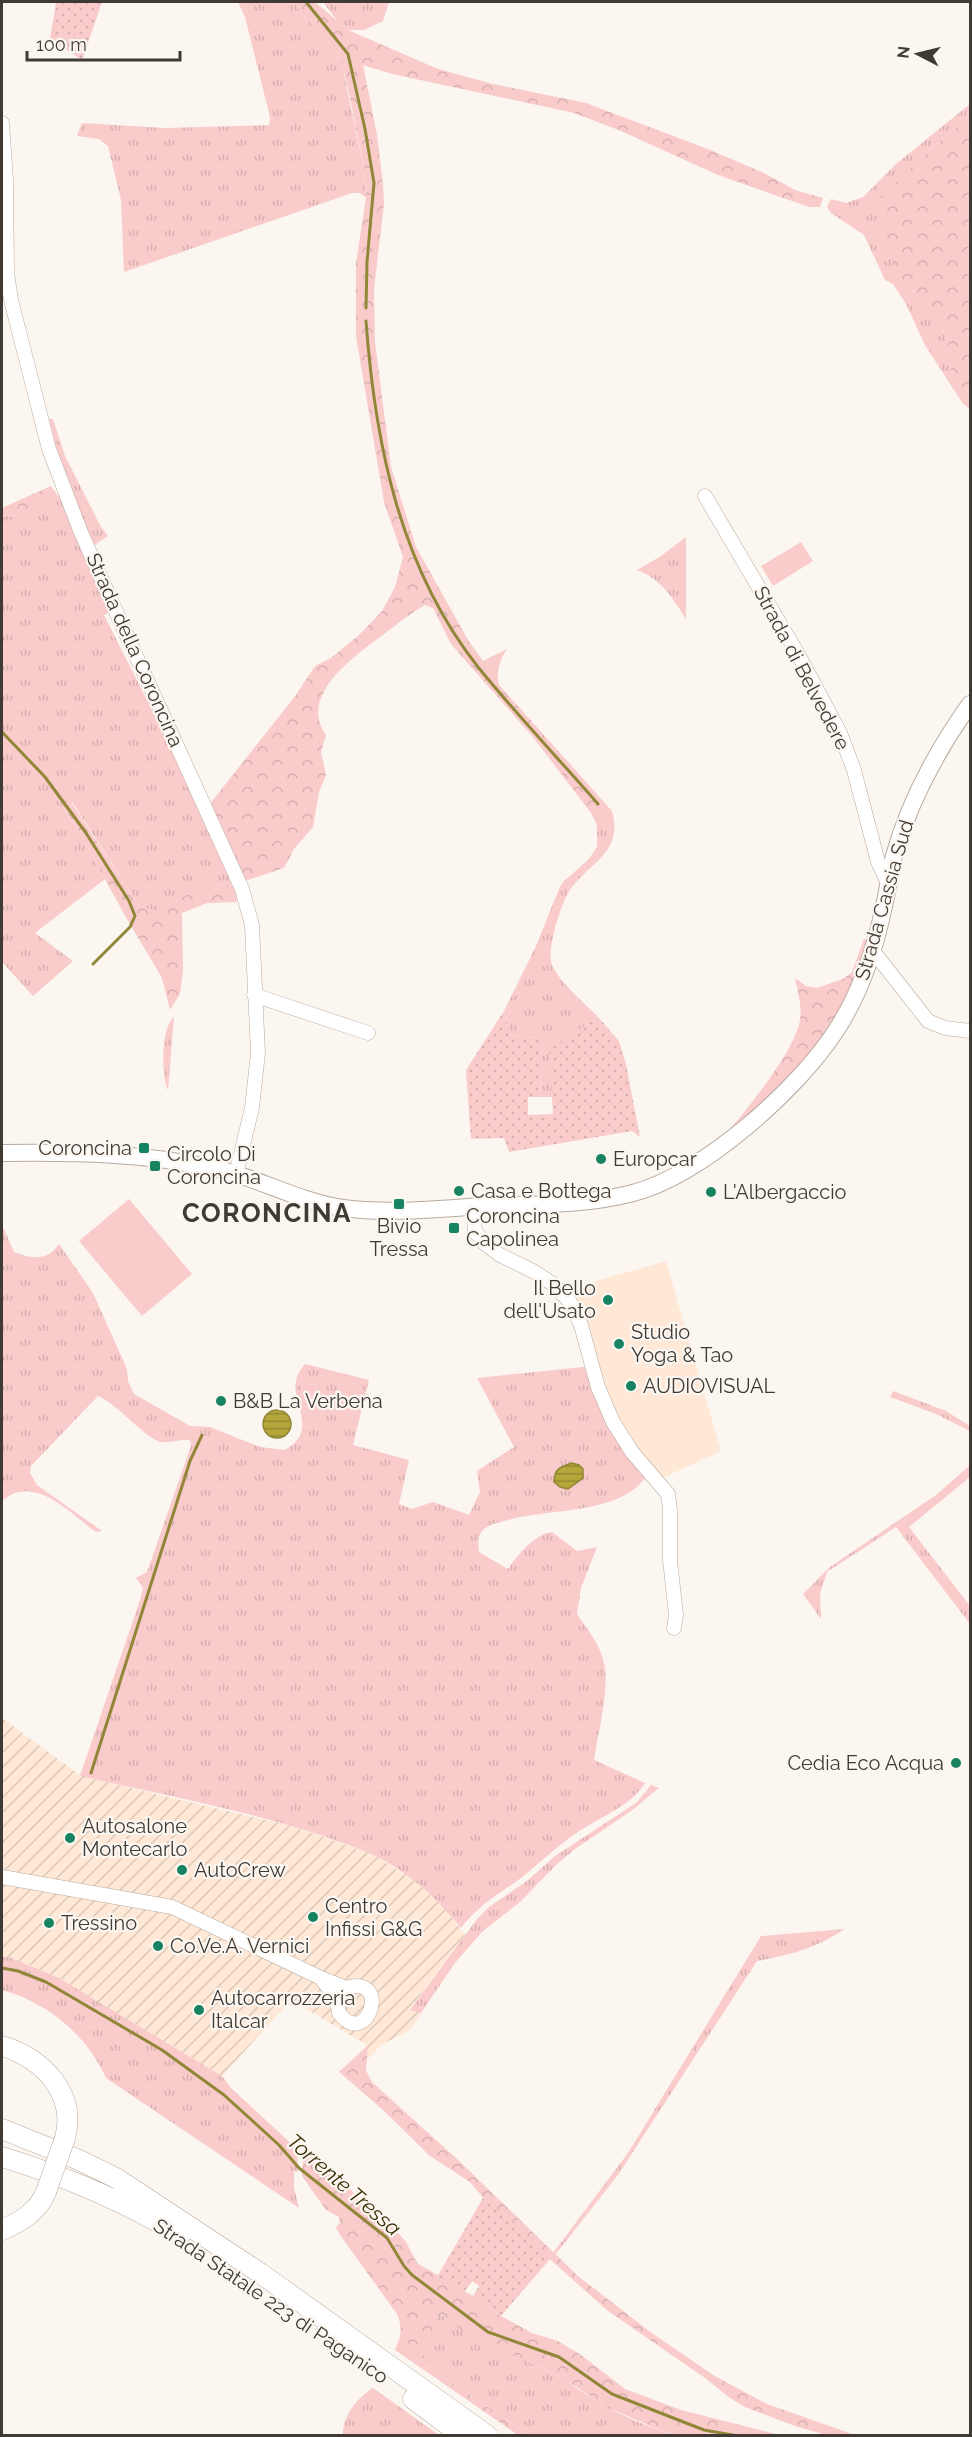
<svg xmlns="http://www.w3.org/2000/svg" width="972" height="2437" font-family="Raleway,sans-serif">
<style>
.built{fill:#ffe8d6}
.industrial{fill:url(#industrial-furrows)}
.grass{fill:url(#grass-tufts)}
.forest{fill:url(#forest-crowns)}
.garden{fill:url(#garden-dots)}
.pitch{fill:#f9cbcb}
.water{fill:url(#water-rules);stroke:#928638;stroke-width:1.5}
.lines{fill:none;stroke-linecap:round;stroke-linejoin:round}
.stream{stroke:#928638;stroke-width:3}
.minor-casing{stroke:#b9aa9e;stroke-width:15}
.major-casing{stroke:#b9aa9e;stroke-width:18}
.highway-casing{stroke:#b9aa9e;stroke-width:21}
.minor{stroke:#fff;stroke-width:14}
.major{stroke:#fff;stroke-width:16}
.highway{stroke:#fff;stroke-width:20}
.highway-bridge-casing{stroke:#b9aa9e;stroke-width:21;stroke-linecap:butt}
.highway-bridge{stroke:#fff;stroke-width:20}
.poi-dot{fill:#188360;stroke:#fcf6f1;stroke-width:2}
.labels{text-anchor:middle;stroke-width:4.5;stroke-linejoin:round;paint-order:stroke}
.street-label{font-size:20px;fill:#403a35;stroke:#fcf6f1}
.poi-label{font-size:20px;fill:#403a35;stroke:#fcf6f1;text-anchor:start}
.water-label{font-size:21px;font-style:italic;fill:#352f00;stroke:#fcf6f1}
.district-label{font-size:26px;font-weight:bold;letter-spacing:1.5px;fill:#403a35;stroke:#fcf6f1}
</style>
<defs>
<pattern id="industrial-furrows" width="10" height="10" patternUnits="userSpaceOnUse" patternTransform="scale(1.5)"><rect width="10" height="10" fill="#ffe8d6"/><path d="M-1 1l2-2M0 10L10 0M9 11l2-2" fill="none" stroke="#dcc8b8"/></pattern>
<pattern id="grass-tufts" width="24" height="20" patternUnits="userSpaceOnUse" patternTransform="scale(1.5)"><rect width="24" height="20" fill="#f9cbcb"/><path d="M3 7l-1-3M5 7V3M7 7l1-3M15 17l-1-3M17 17v-4M19 17l1-3" fill="none" stroke="#d6afaf"/></pattern>
<pattern id="forest-crowns" width="20" height="18" patternUnits="userSpaceOnUse" patternTransform="scale(1.5)"><rect width="20" height="18" fill="#f9cbcb"/><path d="M2 6a3 3 0 1 1 6 0M12 15a3 3 0 1 1 6 0" fill="none" stroke="#d6afaf"/></pattern>
<pattern id="garden-dots" width="8" height="8" patternUnits="userSpaceOnUse" patternTransform="scale(1.5)"><rect width="8" height="8" fill="#f9cbcb"/><path d="M2 2h.1M6 6h.1" fill="none" stroke="#d6afaf" stroke-width="1.8" stroke-linecap="round"/></pattern>
<pattern id="water-rules" width="6" height="5" patternUnits="userSpaceOnUse" patternTransform="scale(1.5)"><rect width="6" height="5" fill="#b5a739"/><path d="M0 2.5h6" fill="none" stroke="#958931"/></pattern>
</defs>
<rect width="100%" height="100%" fill="#fcf6f1"/>
<path class="built" d="M666,1261L721,1451L652,1483L628,1459L594,1396L584,1367L597,1365L585,1324L572,1288Z"/>
<path class="industrial" d="M2,1718L81,1776L295,1827L370,1853L413,1879L446,1910L465,1935L410,2009L421,2013L412,2027L407,2032L381,2045L365,2062L367,2045L291,2000L222,2076L59,1978L9,1957H2Z"/>
<path class="grass" d="M238,2H294L304,16L340,55L364,169L366,198L360,193H352L124,272L121,200L108,146L99,139L77,136L82,123L165,128L269,125L270,117L245,17Z
M323,2H389L383,21L364,30H348L339,23Z
M970,104V115L929,150L904,279L943,331L951,353L950,377L963,404L925,345L906,304L893,284L885,280L864,235L831,213L827,207L831,199L846,203L863,197L896,164Z
M44,418L53,419L65,456L101,527L108,536L93,546Z
M62,494L111,611L104,615L185,775L234,886L218,884L191,893L156,911L140,907L72,802L64,810L80,833L105,879L35,933L73,961L33,996L2,962V521Z
M686,537V619C673,598 661,579 637,570L661,556Z
M612,811C624,853 589,862 570,890C561,903 548,946 551,961C553,977 587,1005 598,1017L550,1050L554,1097H540L542,1038L510,1036L504,1011L536,946L559,889L563,882L588,860L597,847V825L591,813Z
M174,1017L168,1090C161,1077 161,1026 174,1017Z
M2,1229H4L14,1252C31,1259 48,1261 59,1244L93,1293L127,1369L128,1381L134,1394L190,1426L210,1427L260,1447L285,1450C289,1447 296,1443 299,1437C312,1415 281,1390 305,1364L369,1380L353,1445L409,1460L399,1504L412,1509L433,1502L469,1515L480,1492L477,1471L514,1447L477,1378L584,1367C599,1407 615,1446 646,1477C619,1515 550,1508 508,1520C500,1522 489,1524 483,1530C477,1537 478,1544 479,1552L508,1569C518,1554 535,1534 552,1532L577,1551L597,1547L581,1588L577,1614C587,1629 600,1644 604,1663C610,1687 598,1733 594,1760L645,1783C631,1806 600,1817 578,1832C558,1845 540,1863 521,1878C499,1894 477,1906 461,1928C441,1904 420,1882 393,1866C370,1851 343,1843 317,1834C240,1809 159,1794 80,1776L140,1600L143,1588L136,1578L147,1572L191,1446L190,1440C181,1439 171,1443 161,1442C144,1438 119,1405 98,1396L31,1466L30,1473L37,1485L102,1531L96,1532C69,1513 34,1473 2,1501Z
M893,1391L946,1411L970,1426V1431L936,1414L890,1397Z
M970,1465V1477L909,1527L970,1606V1624L896,1527L827,1572L820,1594L821,1619L803,1594L830,1567L936,1495Z
M651,1785L659,1788L631,1811L575,1849L556,1865L521,1901L481,1933L455,1963L421,2013L410,2010L477,1919L489,1907L527,1881L555,1856L636,1803Z
M845,1929C816,1948 791,1955 757,1961L618,2175L555,2255L553,2253L628,2153L761,1936Z
M2,1957H9L59,1978L222,2076L231,2088L297,2149L298,2172L294,2171V2188L299,2208L106,2078C87,2035 47,2002 2,1990Z
M441,2314C476,2342 503,2349 542,2368C564,2378 583,2393 605,2406C625,2418 650,2426 672,2435H528L427,2365C425,2361 423,2358 423,2355C423,2346 434,2318 441,2314Z
M373,2388L439,2435H343C343,2415 356,2399 373,2388Z"/>
<path class="forest" d="M294,2H315L348,30L438,69L493,84L586,103L713,151L764,173L795,190L823,198L820,207H809L718,175L621,131L574,113L392,74L363,65L377,135L383,184L384,204L374,289L375,342L391,467L416,547L468,640L483,661L507,649C499,662 496,670 499,685L612,811L591,813L533,737L451,644L433,608L425,605C411,613 397,624 384,634C356,655 297,695 326,735L321,752L326,775L319,792L313,827L294,849L284,868L245,881L209,805L296,695L315,666L331,658L359,635L382,611L395,587L403,557L384,502L356,336V263L366,198L364,169L350,98L340,55L304,16Z
M970,115V409L963,404L950,377L951,353L943,331L904,279L886,247L879,199L929,150Z
M51,486L58,496L2,521V508Z
M71,802L140,907L156,911L191,893L218,884L234,886L237,902L207,903L182,913L183,971L180,994L170,1010L162,978L124,914L80,833L64,809Z
M864,939L868,941C860,966 852,990 840,1013C813,1061 767,1098 727,1133C748,1107 794,1053 800,1020C802,1006 798,992 795,978L806,986L817,988L843,979L852,972Z
M368,2045L366,2071L372,2082L457,2159L578,2276L649,2331L713,2375L767,2404L855,2435H826L795,2426L745,2407L730,2398L705,2378L608,2311L490,2206L470,2182L430,2156L382,2109L339,2072Z
M304,2146L318,2162L350,2189L372,2212L393,2227L406,2242L417,2263L473,2296L501,2316L532,2333L558,2341L581,2355L625,2389L681,2410L780,2435H672L606,2407L575,2386L543,2368L485,2344L463,2331L441,2314L437,2317L423,2354L427,2365L528,2435H518L395,2350C401,2336 403,2328 397,2314L340,2235L336,2227L340,2223L339,2217L326,2210L302,2176Z"/>
<path class="garden" d="M56,2H102L82,60L50,39Z
M504,1011L510,1036L542,1038L540,1097H528V1115L553,1114L549,1050L598,1017L619,1041L626,1064L640,1137L632,1131L509,1152L504,1138L471,1139L466,1070Z
M483,2198L550,2259L501,2316L473,2296L479,2286L472,2281L465,2291L437,2277Z"/>
<path class="pitch" d="M801,542L813,561L773,586L761,566Z
M129,1199L192,1274L142,1316L79,1241Z"/>
<path class="water" d="M263 1424a14 14 0 1 1 28 0a14 14 0 1 1-28 0Z
M572,1463L579,1465L583,1469V1478L568,1489L560,1487L554,1482C554,1469 560,1467 572,1463Z"/>
<g class="lines">
<path class="stream" d="M306,2L348,54L365,129L374,183L367,262L366,308
M366,321C375,444 400,568 478,667C516,714 559,759 598,804
M2,732L45,777L86,833L129,901L135,916L130,927L93,964
M91,1773L190,1461L202,1435
M2,1968L18,1971L46,1982L162,2050L224,2095L279,2145L299,2168L387,2238L404,2266L412,2275L488,2332L559,2357L612,2394L704,2430L738,2436"/>
<defs>
<path id="minor" d="M2,123L6,180L7,273L11,300L49,449L80,530L117,614L242,889L252,925L258,1053L252,1108L236,1174
M705,496L799,656L840,733L854,770L878,862L888,883
M873,951L928,1021L945,1028L970,1031
M254,995L368,1033
M473,1207L475,1231L484,1243L500,1255L533,1271L553,1284L570,1302L581,1325L598,1387L613,1422L632,1452L668,1494L670,1510V1560L676,1615L674,1628
M2,1877L172,1907L321,1978L346,1988
M321,1978L337,2000L339,2013C368,2051 392,1973 346,1988L337,2000"/>
<path id="major" d="M2,1153C76,1152 149,1153 222,1170C262,1180 301,1202 343,1208C388,1214 436,1209 482,1206C532,1204 584,1206 633,1193C702,1175 799,1089 837,1029C861,992 875,949 884,906C888,889 890,872 894,856C909,802 938,749 970,704"/>
<path id="highway" d="M2,2046C42,2058 77,2093 65,2138
M2,2129L79,2160L116,2178L260,2273L488,2436
M2,2157C64,2176 124,2201 180,2235
M2,2230C20,2222 38,2212 46,2192
M413,2399L463,2436"/>
</defs>
<use href="#minor" class="minor-casing"/>
<use href="#major" class="major-casing"/>
<use href="#highway" class="highway-casing"/>
<use href="#minor" class="minor"/>
<use href="#major" class="major"/>
<use href="#highway" class="highway"/>
<defs>
<path id="highway-bridge" d="M46,2192L65,2138"/>
</defs>
<use href="#highway-bridge" class="highway-bridge-casing"/>
<use href="#highway-bridge" class="highway-bridge"/>
</g>
<g class="poi-dot">
<rect x="138" y="1142" width="12" height="12" rx="3"/>
<circle cx="601" cy="1159" r="6"/>
<rect x="149" y="1160" width="12" height="12" rx="3"/>
<circle cx="459" cy="1191" r="6"/>
<circle cx="711" cy="1192" r="6"/>
<rect x="393" y="1198" width="12" height="12" rx="3"/>
<rect x="448" y="1222" width="12" height="12" rx="3"/>
<circle cx="608" cy="1300" r="6"/>
<circle cx="619" cy="1344" r="6"/>
<circle cx="631" cy="1386" r="6"/>
<circle cx="221" cy="1401" r="6"/>
<circle cx="956" cy="1763" r="6"/>
<circle cx="70" cy="1838" r="6"/>
<circle cx="182" cy="1870" r="6"/>
<circle cx="313" cy="1917" r="6"/>
<circle cx="49" cy="1923" r="6"/>
<circle cx="158" cy="1946" r="6"/>
<circle cx="199" cy="2010" r="6"/>
</g>
<g class="labels">
<g class="street-label">
<text transform="translate(135 650) rotate(66)" y="7">Strada della Coroncina</text>
<text transform="translate(802 668) rotate(62)" y="7">Strada di Belvedere</text>
<text transform="translate(884 900) rotate(-74)" y="7">Strada Cassia Sud</text>
<text transform="translate(271 2301) rotate(34)" y="7">Strada Statale 223 di Paganico</text>
</g>
<g class="poi-label">
<text x="132" y="1155" text-anchor="end">Coroncina</text>
<text x="167" y="1161">Circolo Di<tspan x="167" dy="23">Coroncina</tspan></text>
<text x="613" y="1166">Europcar</text>
<text x="471" y="1198">Casa e Bottega</text>
<text x="723" y="1199">L'Albergaccio</text>
<text x="466" y="1223">Coroncina<tspan x="466" dy="23">Capolinea</tspan></text>
<text x="399" y="1233" text-anchor="middle">Bivio<tspan x="399" dy="23">Tressa</tspan></text>
<text x="596" y="1295" text-anchor="end">Il Bello<tspan x="596" dy="23">dell'Usato</tspan></text>
<text x="631" y="1339">Studio<tspan x="631" dy="23">Yoga &amp; Tao</tspan></text>
<text x="643" y="1393">AUDIOVISUAL</text>
<text x="233" y="1408">B&amp;B La Verbena</text>
<text x="944" y="1770" text-anchor="end">Cedia Eco Acqua</text>
<text x="82" y="1833">Autosalone<tspan x="82" dy="23">Montecarlo</tspan></text>
<text x="194" y="1877">AutoCrew</text>
<text x="325" y="1913">Centro<tspan x="325" dy="23">Infissi G&amp;G</tspan></text>
<text x="61" y="1930">Tressino</text>
<text x="170" y="1953">Co.Ve.A. Vernici</text>
<text x="211" y="2005">Autocarrozzeria<tspan x="211" dy="23">Italcar</tspan></text>
</g>
<g class="water-label">
<text transform="translate(344 2185) rotate(41)" y="7">Torrente Tressa</text>
</g>
<g class="district-label">
<text x="267" y="1222">CORONCINA</text>
</g>
</g>
<rect width="972" height="2437" fill="none" stroke="#403a35" stroke-width="6"/>
<g transform="translate(918 54) rotate(277)" stroke="#fcf6f1" stroke-width="4.5" paint-order="stroke">
<path d="M0-4.5L10 22L0 15L-10 22Z" fill="#403a35"/>
<text y="-9" font-size="16" font-weight="bold" text-anchor="middle" fill="#403a35">N</text>
</g>
<path d="M27 51v9h153v-9" fill="none" stroke="#403a35" stroke-width="3"/>
<text x="36" y="51" font-size="18" fill="#403a35" stroke="#fcf6f1" stroke-width="4.5" paint-order="stroke">100 m</text>
</svg>
